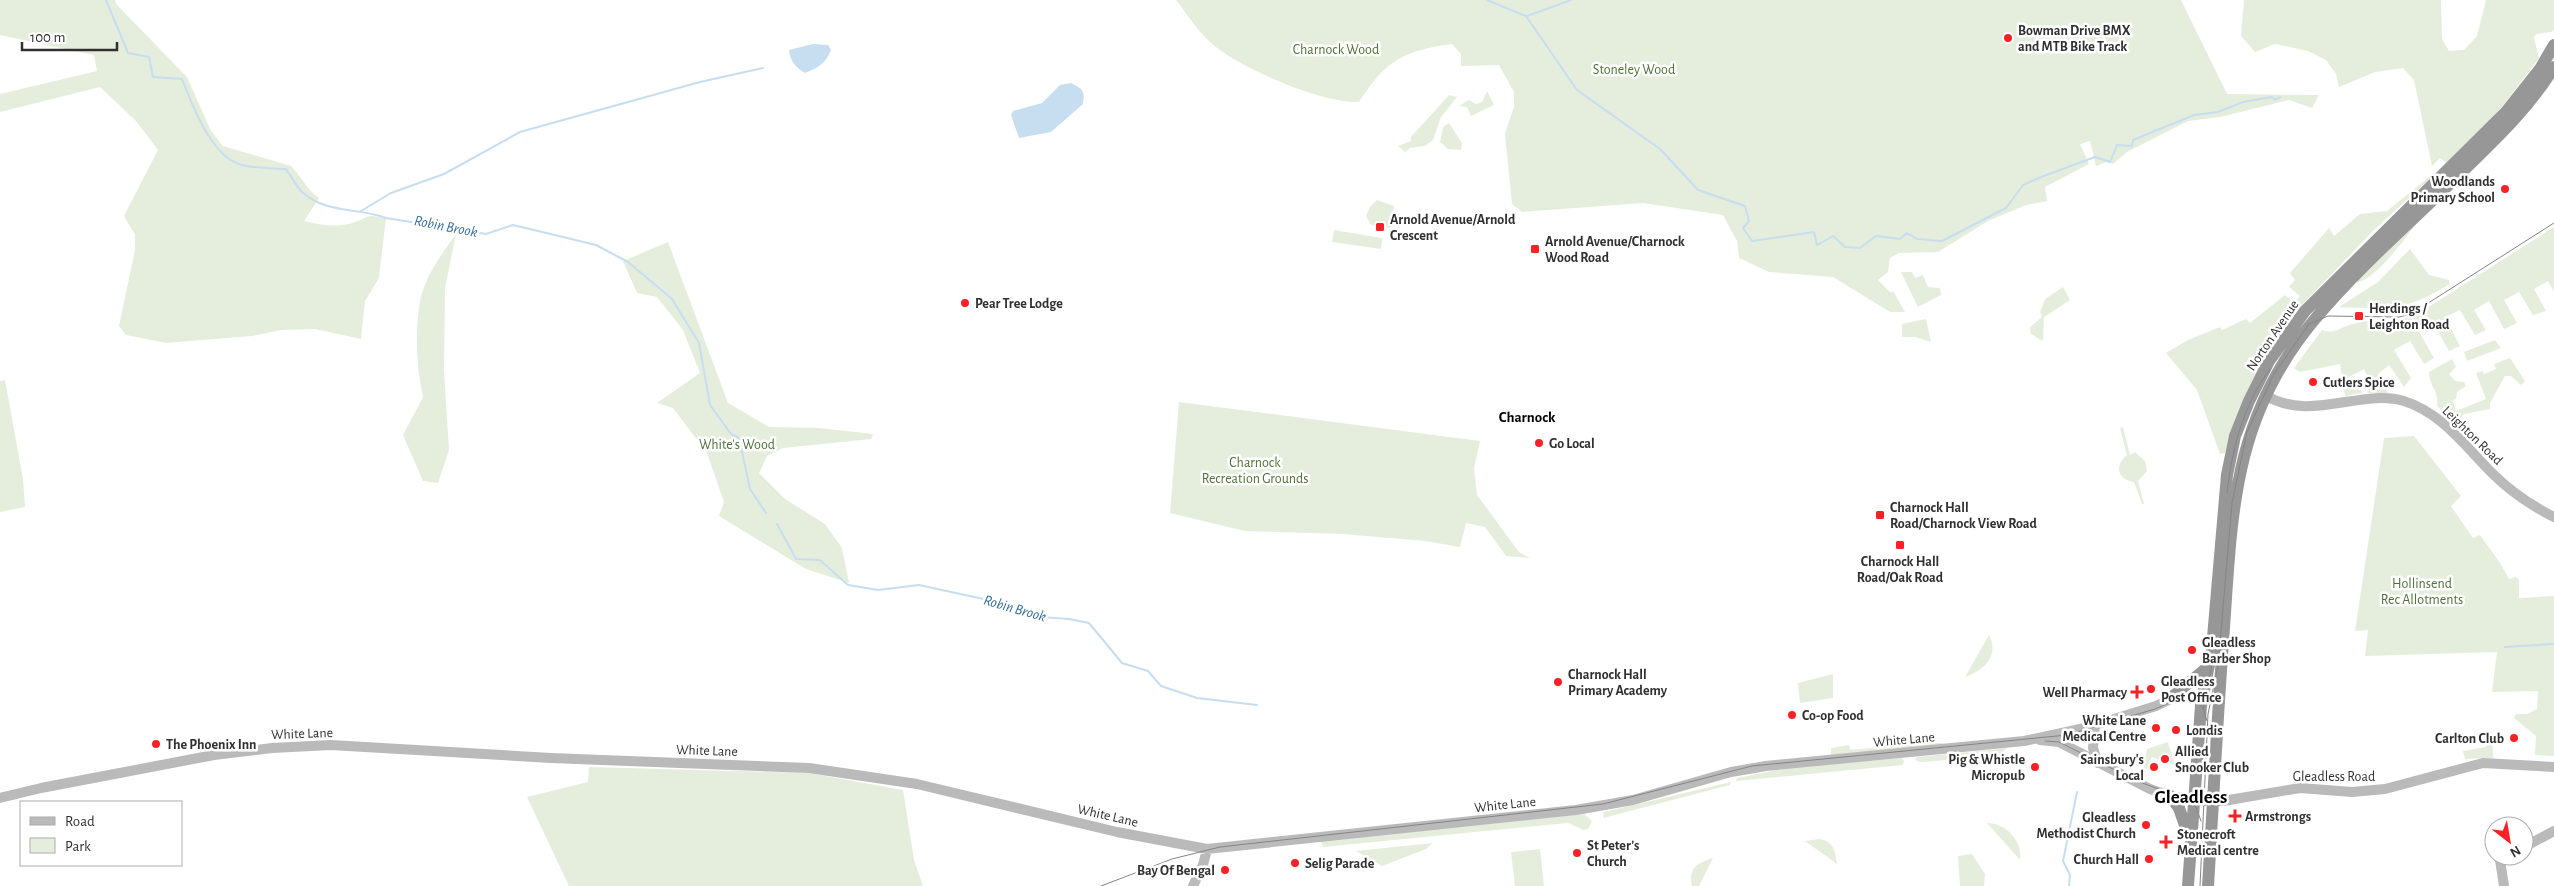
<svg xmlns="http://www.w3.org/2000/svg" width="2554" height="886" font-family="'Alegreya Sans',sans-serif">
<style>
.green{fill:#e5eedc}
.water{fill:#c7ddf0}
.lines{fill:none;stroke-linecap:round;stroke-linejoin:round}
.stream{stroke:#c7ddf0;stroke-width:2}
.secondary{stroke:#bababa;stroke-width:10}
.highway{stroke:#979797;stroke-width:12}
.tram{stroke:#858585;stroke-width:1}
.poi-dot{fill:#f62225;stroke:#fff;stroke-width:2}
.labels{text-anchor:middle;stroke-width:5;stroke-linejoin:round;paint-order:stroke}
.poi-label{font-size:14px;font-weight:bold;fill:#303030;stroke:#fff;text-anchor:start}
.park-label{font-size:14px;fill:#4f7038;stroke:#fff}
.street-label{font-size:14px;fill:#303030;stroke:#fff}
.water-label{font-size:15px;font-style:italic;fill:#356d9a;stroke:#fff}
.neighbourhood-label{font-size:15px;font-weight:bold;fill:#000;stroke:#fff}
.district-label{font-size:19px;font-weight:bold;fill:#000;stroke:#fff}
</style>
<rect width="100%" height="100%" fill="#fff"/>
<path class="green" d="M0,0H115L116,4L187,77L211,131L223,146L291,166C302,177 306,189 319,198L304,221C320,225 336,228 352,223C371,217 363,214 386,218L379,278L365,301L361,339L315,329L282,330L252,336L166,343L126,335L119,326L135,250V235L124,216L158,150L136,121L100,87L0,112V94L97,71L94,55L0,35Z
M1176,0H2181L2227,94L2319,95L2312,108L2289,100L2220,117L2188,121L2127,152L2113,164L2106,162L2096,166L2090,141L2080,144L2089,164L2045,187L2047,201L2026,205L1988,221L1938,252L1899,253L1890,258L1888,272L1878,280L1891,293L1893,291L1905,312H1890L1833,277L1769,272L1739,258L1737,241L1723,215L1643,203L1522,212L1512,204L1505,133L1514,107V92L1499,65L1461,66V54L1452,44C1403,51 1386,60 1359,102C1323,104 1238,68 1210,42C1197,30 1187,14 1176,0Z
M2244,0H2441L2442,39L2449,51L2464,50L2477,36L2486,0H2554V30L2551,32L2536,34L2534,38L2539,58L2499,111L2448,164L2440,158L2432,166L2414,80L2403,68L2375,72L2339,87L2336,74L2326,60L2308,51L2275,44L2255,52L2241,36Z
M1487,91L1494,105L1471,116L1467,107L1459,106L1469,100L1476,104L1482,102Z
M1449,95L1457,97L1441,117L1433,140L1425,146L1410,148L1405,152L1398,146L1411,141V137Z
M1449,123L1462,143L1461,150L1448,149L1440,142L1443,127Z
M2434,173L2433,176L2374,230L2302,305L2254,381L2231,430L2225,453L2220,454L2197,390L2166,353L2188,340L2220,327L2222,330L2246,319L2250,323L2285,295L2294,303L2300,296L2289,287L2295,280L2290,273L2329,228L2334,236L2360,214L2387,211Z
M1377,200L1394,206L1390,228L1371,225L1366,216L1370,207Z
M2422,215C2412,230 2372,287 2353,282Z
M2554,227V292L2548,281L2534,289L2546,311L2533,315L2519,292L2504,300L2517,323L2504,329L2489,301L2474,310L2486,330L2475,335L2460,310L2445,317L2460,346L2449,351L2433,323L2418,330L2434,358L2424,364L2410,341L2394,350L2411,378L2404,387L2389,365L2378,374L2388,393H2367L2371,384L2364,369L2345,379L2350,388L2358,384L2362,393L2345,396L2340,364L2300,372L2294,368L2322,330C2333,334 2339,329 2349,325C2370,318 2395,323 2416,315Z
M1334,230L1382,238L1381,249L1332,242Z
M456,234L445,288L444,371L449,450L438,483L423,481L403,435L423,397C416,366 415,332 420,301C424,278 443,252 456,234Z
M668,242L728,403L769,427L819,428L873,434L871,439L783,448L767,456L759,473L785,499L825,524L842,548L849,583L806,569L719,516L724,502L707,453L673,408L657,403L700,373L683,330L657,297L637,293L623,261Z
M2410,249L2429,275L2449,280L2450,284C2405,311 2391,309 2339,307L2378,282Z
M1901,272H1912L1915,278L1923,275L1928,287L1940,288L1941,295L1918,307Z
M2063,287L2070,300L2044,317L2043,341L2031,334L2030,327L2042,317L2040,312L2045,299Z
M1926,319L1931,342L1915,337H1902V324Z
M2495,340L2501,348L2467,361L2464,352Z
M2510,358L2525,381L2521,385L2511,376H2505L2490,403V409L2464,414L2456,422L2437,406C2439,389 2429,387 2429,372L2452,359L2456,367L2449,374L2455,381L2464,382L2466,386L2457,392L2456,399L2452,401L2448,399L2453,402L2456,411L2486,399L2476,373L2483,371L2484,374L2496,369L2494,364Z
M5,380L23,479L25,507L0,512V381Z
M1179,402L1480,441L1474,468L1477,495L1519,552L1530,558L1506,556L1485,527L1466,523L1460,547L1425,541L1343,534L1245,531L1170,513Z
M2123,427L2130,455L2135,452L2145,461L2147,471L2138,481L2144,504H2142L2134,482C2117,479 2114,466 2127,455L2120,428Z
M2414,436L2461,496L2451,506L2473,538L2480,535L2500,563L2509,579L2516,577L2519,580V598L2554,596V756L2535,755L2536,736L2514,718L2516,714H2527L2537,709L2538,691L2492,692L2497,652L2365,656L2368,630L2355,631L2384,438Z
M1989,635C2000,656 1983,671 1965,677Z
M1833,674V698L1800,703L1798,683Z
M2492,732L2493,758L2465,759L2463,751L2486,747V743L2489,742L2487,733Z
M2168,742L2175,766L2152,757L2145,773L2143,772L2147,749Z
M1926,743H1943L1942,746L1831,756V748L1849,745L1850,750Z
M2007,748L1998,756L1921,762L1915,760L1917,757Z
M1901,758L1904,761L1903,765L1736,781L1737,778L1788,768Z
M589,767L809,773L903,790L914,860L923,886H569L527,797L588,782Z
M1731,782L1730,785L1603,818L1604,812Z
M1584,814L1592,821L1588,829L1584,830L1568,823L1323,847L1321,840Z
M1987,823C2006,823 2023,841 2020,860Z
M1819,839C1834,841 1835,851 1837,864L1805,841Z
M1433,843L1426,849L1382,866L1356,851Z
M1540,849L1544,886H1515L1511,852Z
M1972,854L1985,874L1984,886H1960L1958,856Z
M1713,858L1699,886H1692C1688,868 1697,863 1713,858Z"/>
<path class="water" d="M813,44L828,45L831,50C826,63 818,68 805,73C796,68 790,61 789,50Z
M1071,83C1083,89 1085,91 1083,104L1051,132L1019,138L1011,115L1013,111L1042,103L1060,85Z"/>
<g class="lines">
<path class="stream" d="M106,0L128,53L149,57L153,77L182,79C192,105 211,155 239,164C253,169 271,168 286,169C291,176 296,186 302,192C326,214 357,207 386,218L486,234L513,225L596,245L628,262L672,299L699,343L710,405L731,434L739,438L750,489L766,513
M1487,0L1526,16L1577,90L1660,149L1698,190L1745,206L1749,221L1743,228L1752,241L1814,232L1817,245L1833,236L1845,247L1860,248L1876,236L1900,239L1907,233L1917,239L1942,241L2006,208L2023,185L2041,177L2095,157L2110,162L2117,145L2132,146L2133,140L2194,115L2218,112L2243,102L2272,97L2275,100L2280,97
M1527,16L1571,0
M361,211L391,193L444,174L520,132L700,82L763,68
M777,524L796,559L820,560L848,585L878,590L919,585L1002,603L1040,617L1069,619L1089,623L1122,663L1148,671L1161,686L1197,698L1257,705
M2505,647L2554,644
M2069,886L2070,875L2063,861L2077,792"/>
<path class="secondary" d="M2265,395C2310,423 2361,388 2404,401C2442,413 2465,446 2492,473C2509,490 2532,506 2554,517
M2095,725L2093,748L2098,763
M2040,740L2059,742L2150,789L2170,796L2205,801H2223L2300,788L2352,792L2385,789L2483,763L2554,767
M0,798L41,788L214,755L272,748L331,745L551,758L809,768L917,784L1117,832L1207,849L1576,810L1633,800L1731,772L1766,766L2024,741L2085,728L2156,706L2179,695L2194,697L2202,702
M2524,847L2554,831
M1193,886L1203,865L1207,849
M2504,886L2500,860L2508,856"/>
<path class="highway" d="M2172,697L2209,666
M2170,796L2179,808L2188,834
M2188,886L2201,706L2212,649L2227,475L2235,436L2249,401L2269,361L2305,311L2506,112L2540,69L2554,45
M2208,886C2213,805 2217,723 2223,642C2232,519 2230,420 2315,319C2361,264 2417,217 2468,166C2499,136 2531,105 2554,67"/>
<path class="tram" d="M2227,493C2232,449 2243,405 2270,369
M2203,709L2212,665
M2045,741L2059,742L2137,781L2188,800L2196,807L2201,821
M1101,886L1172,859L1220,847L1603,804L1752,766L2067,735L2155,709L2179,699L2189,698L2198,703L2203,708L2207,721
M2200,886L2208,714L2218,666L2232,503L2247,432L2274,374L2309,324L2328,316L2399,317L2411,314L2554,223"/>
</g>
<g class="poi-dot">
<circle cx="2008" cy="38" r="5"/>
<circle cx="2505" cy="189" r="5"/>
<rect x="1375" y="222" width="10" height="10" rx="2.5"/>
<rect x="1530" y="244" width="10" height="10" rx="2.5"/>
<circle cx="965" cy="303" r="5"/>
<rect x="2354" y="311" width="10" height="10" rx="2.5"/>
<circle cx="2313" cy="382" r="5"/>
<circle cx="1539" cy="443" r="5"/>
<rect x="1875" y="510" width="10" height="10" rx="2.5"/>
<rect x="1895" y="540" width="10" height="10" rx="2.5"/>
<circle cx="2192" cy="650" r="5"/>
<circle cx="1558" cy="682" r="5"/>
<circle cx="2151" cy="689" r="5"/>
<path d="M2134.5 684.5h5v5h5v5h-5v5h-5v-5h-5v-5h5z"/>
<circle cx="1792" cy="715" r="5"/>
<circle cx="2156" cy="728" r="5"/>
<circle cx="2176" cy="730" r="5"/>
<circle cx="2514" cy="738" r="5"/>
<circle cx="156" cy="744" r="5"/>
<circle cx="2165" cy="759" r="5"/>
<circle cx="2035" cy="767" r="5"/>
<circle cx="2154" cy="767" r="5"/>
<path d="M2232.5 808.5h5v5h5v5h-5v5h-5v-5h-5v-5h5z"/>
<circle cx="2146" cy="825" r="5"/>
<path d="M2163.5 834.5h5v5h5v5h-5v5h-5v-5h-5v-5h5z"/>
<circle cx="1577" cy="853" r="5"/>
<circle cx="2149" cy="859" r="5"/>
<circle cx="1295" cy="863" r="5"/>
<circle cx="1225" cy="870" r="5"/>
</g>
<g class="labels">
<g class="poi-label">
<text x="2018" y="35">Bowman Drive BMX<tspan x="2018" dy="16">and MTB Bike Track</tspan></text>
<text x="2495" y="186" text-anchor="end">Woodlands<tspan x="2495" dy="16">Primary School</tspan></text>
<text x="1390" y="224">Arnold Avenue/Arnold<tspan x="1390" dy="16">Crescent</tspan></text>
<text x="1545" y="246">Arnold Avenue/Charnock<tspan x="1545" dy="16">Wood Road</tspan></text>
<text x="975" y="308">Pear Tree Lodge</text>
<text x="2369" y="313">Herdings /<tspan x="2369" dy="16">Leighton Road</tspan></text>
<text x="2323" y="387">Cutlers Spice</text>
<text x="1549" y="448">Go Local</text>
<text x="1890" y="512">Charnock Hall<tspan x="1890" dy="16">Road/Charnock View Road</tspan></text>
<text x="1900" y="566" text-anchor="middle">Charnock Hall<tspan x="1900" dy="16">Road/Oak Road</tspan></text>
<text x="2202" y="647">Gleadless<tspan x="2202" dy="16">Barber Shop</tspan></text>
<text x="1568" y="679">Charnock Hall<tspan x="1568" dy="16">Primary Academy</tspan></text>
<text x="2161" y="686">Gleadless<tspan x="2161" dy="16">Post Office</tspan></text>
<text x="2127" y="697" text-anchor="end">Well Pharmacy</text>
<text x="1802" y="720">Co-op Food</text>
<text x="2146" y="725" text-anchor="end">White Lane<tspan x="2146" dy="16">Medical Centre</tspan></text>
<text x="2186" y="735">Londis</text>
<text x="2504" y="743" text-anchor="end">Carlton Club</text>
<text x="166" y="749">The Phoenix Inn</text>
<text x="2175" y="756">Allied<tspan x="2175" dy="16">Snooker Club</tspan></text>
<text x="2025" y="764" text-anchor="end">Pig &amp; Whistle<tspan x="2025" dy="16">Micropub</tspan></text>
<text x="2144" y="764" text-anchor="end">Sainsbury's<tspan x="2144" dy="16">Local</tspan></text>
<text x="2245" y="821">Armstrongs</text>
<text x="2136" y="822" text-anchor="end">Gleadless<tspan x="2136" dy="16">Methodist Church</tspan></text>
<text x="2177" y="839">Stonecroft<tspan x="2177" dy="16">Medical centre</tspan></text>
<text x="1587" y="850">St Peter’s<tspan x="1587" dy="16">Church</tspan></text>
<text x="2139" y="864" text-anchor="end">Church Hall</text>
<text x="1305" y="868">Selig Parade</text>
<text x="1215" y="875" text-anchor="end">Bay Of Bengal</text>
</g>
<g class="park-label">
<text x="1336" y="54">Charnock Wood</text>
<text x="1634" y="74">Stoneley Wood</text>
<text x="737" y="449">White's Wood</text>
<text x="1255" y="467">Charnock<tspan x="1255" dy="16">Recreation Grounds</tspan></text>
<text x="2422" y="588">Hollinsend<tspan x="2422" dy="16">Rec Allotments</tspan></text>
</g>
<g class="street-label">
<text transform="translate(2272 335) rotate(-56)" y="5">Norton Avenue</text>
<text transform="translate(2473 435) rotate(44)" y="5">Leighton Road</text>
<text transform="translate(302 733) rotate(-2)" y="5">White Lane</text>
<text transform="translate(1904 739) rotate(-5)" y="5">White Lane</text>
<text transform="translate(707 750) rotate(2)" y="5">White Lane</text>
<text x="2334" y="781">Gleadless Road</text>
<text transform="translate(1505 804) rotate(-6)" y="5">White Lane</text>
<text transform="translate(1108 815) rotate(13)" y="5">White Lane</text>
</g>
<g class="water-label">
<text transform="translate(446 226) rotate(11)" y="5">Robin Brook</text>
<text transform="translate(1015 608) rotate(16)" y="5">Robin Brook</text>
</g>
<g class="neighbourhood-label">
<text x="1527" y="422">Charnock</text>
</g>
<g class="district-label">
<text x="2191" y="803">Gleadless</text>
</g>
</g>
<rect x="20" y="801" width="162" height="65" fill="#ffffff" stroke="#acacac"/>
<rect x="30" y="817" width="25" height="8" fill="#bababa" stroke="#acacac"/>
<text x="65" y="826" font-size="15" fill="#303030">Road</text>
<rect x="30" y="838" width="25" height="15" fill="#e5eedc" stroke="#acacac"/>
<text x="65" y="851" font-size="15" fill="#303030">Park</text>
<g transform="translate(2509 841) rotate(149)"><circle r="24" fill="#ffffff" stroke="#acacac"/>
<path d="M0-4L9 19L0 12L-9 19Z" fill="#f62225"/>
<text y="-8" font-size="14" font-weight="bold" text-anchor="middle" fill="#303030">N</text>
</g>
<path d="M22 42v8h95v-8" fill="none" stroke="#303030" stroke-width="2.5"/>
<text x="30" y="42" font-size="15" fill="#303030" stroke="#ffffff" stroke-width="4" paint-order="stroke">100 m</text>
</svg>
